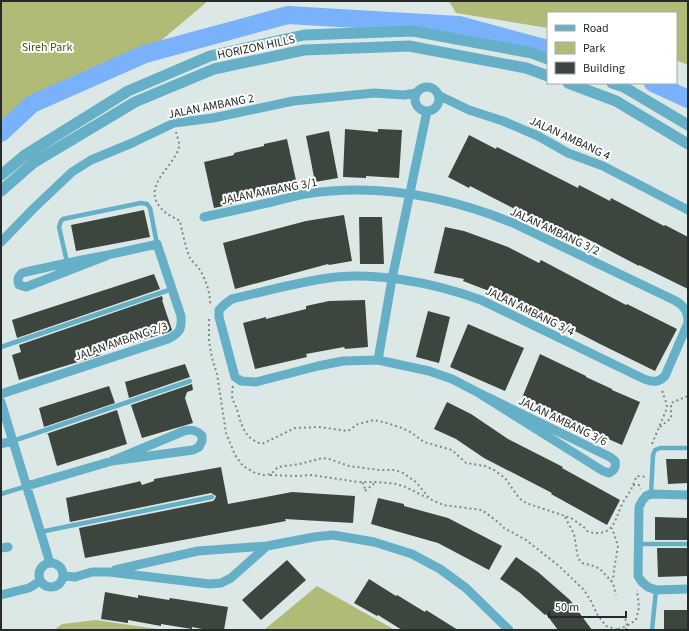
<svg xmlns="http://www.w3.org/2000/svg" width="689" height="631" font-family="'Source Sans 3',sans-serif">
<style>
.green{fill:#afbb76}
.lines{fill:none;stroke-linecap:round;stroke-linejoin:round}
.river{stroke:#79b2fa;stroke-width:18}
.building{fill:#3d453f}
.path{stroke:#818a89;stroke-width:2;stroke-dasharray:2 3;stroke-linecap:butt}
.service{stroke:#66b0c7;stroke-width:4.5}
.minor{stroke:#66b0c7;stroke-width:9}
.tertiary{stroke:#66b0c7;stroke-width:11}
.labels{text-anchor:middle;stroke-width:4;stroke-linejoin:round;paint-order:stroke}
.park-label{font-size:12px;fill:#515a17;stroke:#fff}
.street-label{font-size:12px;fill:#262a2a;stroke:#fff}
</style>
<rect width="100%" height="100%" fill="#dbe8e6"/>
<path class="green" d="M1,1H208L145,54L32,104L1,133Z
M449,1H688V65L676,60V13H548V28L456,13Z
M317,586L395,630H264Z
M96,620L164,630H54L62,624Z"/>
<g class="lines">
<path class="river" d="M653,83L688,99
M1,133L32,104L145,54L288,15L459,25L548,49"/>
</g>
<path class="building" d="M345,129L378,132V129L402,130L399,178L366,176V178L343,177Z
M329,131L338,178L315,182L306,136Z
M469,135L496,149L497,147L578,188L579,185L610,201L611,198L664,226L665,225L688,237V289L639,265V266L580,235L578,238L552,225L550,227L470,186L469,188L448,177Z
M287,139L297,185L266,192V194L237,200V203L214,208L204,162L234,155V153L264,146V144Z
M144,210L150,237L76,251L71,225Z
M344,215L352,261L329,265L328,264L235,289L223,243L306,221Z
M359,217H382L384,264H360Z
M445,227L464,231L508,247L539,263L541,260L626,305L627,304L677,329L655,371L600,344L513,299L512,302L489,291L463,281L464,279L434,273Z
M154,274L160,289L17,338L12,320Z
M162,296L163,300H162L172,330L169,332L101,352V355L19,380L12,355L21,352L19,345Z
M365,300L368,347L345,349L344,347L306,354L307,357L255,369L243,323L266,317V319L306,309V306L329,301Z
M428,311L450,317L439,363L416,357Z
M468,324L524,348L505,391L450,367Z
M540,354L586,376V377L612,389V390L640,402L622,445L572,423L573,421L546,410L547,409L522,398Z
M185,364L190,377L129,398L125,382Z
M192,384L193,390L187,392L185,398L193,423L142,438L131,405Z
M109,386L115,403L44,427L39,408Z
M447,402L471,414L508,439L563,467L562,468L620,500L607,525L551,494L552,493L484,458L456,439L434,429Z
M117,410L127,444L57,466L48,434H46Z
M666,459H688V483L668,484Z
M221,467L228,504L292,492L355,496L353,523L285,519L286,521L85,558L79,528L213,501L215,499L216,496L211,493L70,522L66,498L137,482L140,481L142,485L154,481V479Z
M378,498L404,504V506L448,518L502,546L489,570L438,543L371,524Z
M655,517L688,518V540H655Z
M657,548H688V576L658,577Z
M516,557L538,572L570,600L592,630H558L546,614L545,615L519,592L500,579Z
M287,560L306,580L261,620L242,600Z
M369,579L396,596L397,595L425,612L426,610L458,630H402L378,615L377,616L354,603Z
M105,592L138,598V595L169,600L170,598L228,607L224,630H207L192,627V629L161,624V626L128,620V623L101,619Z
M664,610H688V630H664Z"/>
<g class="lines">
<path class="path" d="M176,132C177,136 180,143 179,147C174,167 142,185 160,207C165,214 173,217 180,221C181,227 187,253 190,258C193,262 197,266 200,270C206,280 211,295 210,306
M209,319V341L212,358L217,374L226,433L235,455L243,466L255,473L264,475L271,474L278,467L300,464L323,458L329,459L349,466L380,470H395L403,473L416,482L430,499L443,505L482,510L498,522L504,528L526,540L559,566L584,590L592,603L597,614L606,626L619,630
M233,386C230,402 235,400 238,413C242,428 246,439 262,444L295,428L319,427L348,431L358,424L374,420L387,423L402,428L412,433L424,442L452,450L466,463L485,466L494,470L505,478L519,498L526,503L571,518L585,528L588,532C614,537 614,522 622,504C625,498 630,493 632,487C634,484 635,479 637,476L646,477
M660,427L671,418V403L688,396
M652,444L667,408C667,402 663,396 662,389
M270,475L297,476L312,475L358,482H377L396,484L406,487L427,498
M362,483L364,484L365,491
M633,485H639L641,489
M365,491L376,482
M565,517L574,534L578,558L582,563L594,566L600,569L613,583L616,595
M611,582L614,575V570L618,546L612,528
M618,629L627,626L625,617
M626,630L627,626L636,620L639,607L637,590"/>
<path class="service" d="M67,262L59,227L61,221L63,219L141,203L147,204L150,208L157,244
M1,347L172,289
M13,441L190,381
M1,494L27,486
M651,494L653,455L655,450L660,448H688
M40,532L212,497
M638,544H688
M652,630L656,590"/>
<path class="minor" d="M415 99a12 12 0 1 1 24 0a12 12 0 1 1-24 0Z
M440,96L469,110L503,121L538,136L568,153L603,166L688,210
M204,217C227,212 250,207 272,202C283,199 294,196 305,194C376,183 447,196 513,223L676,301C685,307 688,312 688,323L665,376C658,383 653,382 644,379L481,300C435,283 371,270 322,279C291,284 262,292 232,299L225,304L219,310V317L235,377L241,381L256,382L318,366L343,361L378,360L429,371L452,379L477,392L603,471L609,473C615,470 616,467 615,461L610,457L477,392
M1,242L33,209L72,172L91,160L132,143L174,123L213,118L293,101L374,93L404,95L416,93
M378,360L392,279L427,111
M1,394L168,339C180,333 182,329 181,316L157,244C112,255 67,262 22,273C18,277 17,279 19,285L26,287L106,256
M1,402L50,563
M1,444L13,441
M27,486L112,461L184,431C192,429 197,430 202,436V441L199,447L193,450L112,461
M688,495L651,494L646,496L642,501L639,507L638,576L642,582L648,587L656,590L688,589
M1,548L8,547
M39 575a12 12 0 1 1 24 0a12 12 0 1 1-24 0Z
M115,570L198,551L267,546
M64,576L75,577L92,572H109L210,584L221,583L231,578L267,546L314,537L333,535L374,542L412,554L440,569L466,588L509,630
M1,595L29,588L40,581"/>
<path class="tertiary" d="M568,83L616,101L688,144
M612,83L624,87L688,125
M1,175L25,155L128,91L210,56L304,35L413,31L532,53L548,59
M1,191L33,163L135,102L214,69L304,50L409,46L526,68L548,76"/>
</g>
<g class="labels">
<g class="park-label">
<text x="47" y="51">Sireh Park</text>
</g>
<g class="street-label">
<text transform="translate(256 47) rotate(-12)" y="4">HORIZON HILLS</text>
<text transform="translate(211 106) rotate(-11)" y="4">JALAN AMBANG 2</text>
<text transform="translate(570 138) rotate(25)" y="4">JALAN AMBANG 4</text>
<text transform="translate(269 191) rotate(-11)" y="4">JALAN AMBANG 3/1</text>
<text transform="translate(555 231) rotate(25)" y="4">JALAN AMBANG 3/2</text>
<text transform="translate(530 311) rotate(26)" y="4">JALAN AMBANG 3/4</text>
<text transform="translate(121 341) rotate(-19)" y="4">JALAN AMBANG 2/3</text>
<text transform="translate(563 421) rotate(26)" y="4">JALAN AMBANG 3/6</text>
</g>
</g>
<rect width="689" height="631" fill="none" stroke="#262a2a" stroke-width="4"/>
<rect x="547" y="12" width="130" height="72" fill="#ffffff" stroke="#a8aaaa"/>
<rect x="555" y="25" width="20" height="6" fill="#66b0c7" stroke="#a8aaaa"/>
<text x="583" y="32" font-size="12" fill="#262a2a">Road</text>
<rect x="555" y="42" width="20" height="12" fill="#afbb76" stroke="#a8aaaa"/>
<text x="583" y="52" font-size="12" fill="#262a2a">Park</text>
<rect x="555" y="62" width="20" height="12" fill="#3d453f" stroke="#a8aaaa"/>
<text x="583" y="72" font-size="12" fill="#262a2a">Building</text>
<path d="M549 611v6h77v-6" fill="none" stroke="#262a2a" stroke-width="2"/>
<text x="555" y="611" font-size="12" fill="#262a2a" stroke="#ffffff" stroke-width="3" paint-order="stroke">50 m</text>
</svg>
